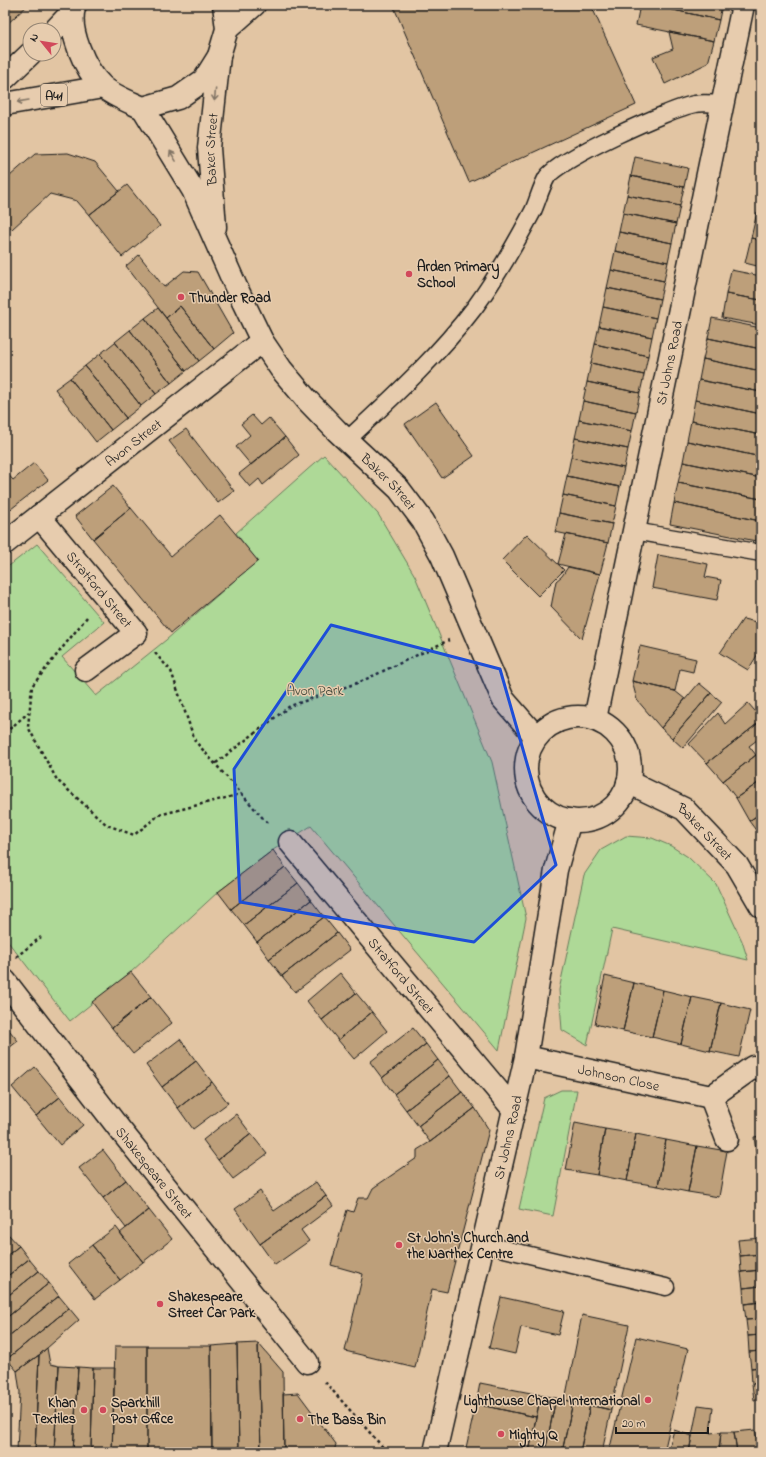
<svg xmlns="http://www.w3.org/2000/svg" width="766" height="1457" font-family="'Indie Flower',sans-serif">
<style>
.green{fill:#aed997;stroke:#657a5a}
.building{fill:#bd9f7a;stroke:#1c1c1c}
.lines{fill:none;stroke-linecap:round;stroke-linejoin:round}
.lane-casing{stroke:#1c1c1c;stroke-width:19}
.street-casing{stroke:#1c1c1c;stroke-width:25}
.secondary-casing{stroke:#1c1c1c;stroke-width:25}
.highway-casing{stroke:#1c1c1c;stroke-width:25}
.path{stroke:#1c1c1c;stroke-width:2.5;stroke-dasharray:3 3;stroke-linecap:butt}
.lane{stroke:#e7ccae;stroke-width:16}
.street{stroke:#e7ccae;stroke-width:22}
.secondary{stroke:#e7ccae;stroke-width:22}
.highway{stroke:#e7ccae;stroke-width:22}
.oneway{stroke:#827465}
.marked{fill:#1d4ed8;fill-opacity:0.2;stroke:#1d4ed8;stroke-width:3;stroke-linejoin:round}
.poi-dot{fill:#d1495b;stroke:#e7ccae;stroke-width:1.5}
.labels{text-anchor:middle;stroke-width:3;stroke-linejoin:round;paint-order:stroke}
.shield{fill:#e7ccae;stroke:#595148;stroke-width:1}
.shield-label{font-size:13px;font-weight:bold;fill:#1c1c1c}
.street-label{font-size:14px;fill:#1c1c1c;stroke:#e7ccae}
.poi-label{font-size:14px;font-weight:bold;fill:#1c1c1c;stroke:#e7ccae;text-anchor:start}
.park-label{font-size:14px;fill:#394235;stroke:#e7ccae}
</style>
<rect width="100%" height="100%" fill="#e2c5a3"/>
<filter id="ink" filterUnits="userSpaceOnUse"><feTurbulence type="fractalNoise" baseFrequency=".025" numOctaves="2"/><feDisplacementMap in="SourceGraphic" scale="8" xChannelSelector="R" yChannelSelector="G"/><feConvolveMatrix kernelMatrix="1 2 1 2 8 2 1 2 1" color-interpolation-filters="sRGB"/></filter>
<g filter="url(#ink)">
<path class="green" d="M324,455L378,514L415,576L492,762L526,918L499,1050L311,826L273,850L218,892L131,972L70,1021L5,938V569L37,544L104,622L62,657L96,696L166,640L257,561L236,533Z
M626,836L652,838L671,846L688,857L716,884L742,941L748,960L612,929L587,1045L562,1030L559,990L584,875L601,850Z
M561,1090H577L553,1216L519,1209L544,1098Z"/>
<path class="building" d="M5,5H28L5,26Z
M393,5H591L636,105L469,182Z
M640,5H651L719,20L714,41L636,25Z
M651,5H722L719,20Z
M669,32L714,41L708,63L665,84L653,57L673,49Z
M68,153L95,162L119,191L89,215L77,201L50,194L12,229L5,224V170L10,176L35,154Z
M635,157L688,168L684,187L631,176Z
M631,176L684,187L680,206L627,195Z
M127,185L160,226L122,257L89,215Z
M627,195L680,206L676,224L623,213Z
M757,212L761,213V240L751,238Z
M623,213L676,224L672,243L619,232Z
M619,232L672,243L668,262L615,251Z
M751,238L761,240V267L745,263Z
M615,251L668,262L664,281L611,270Z
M139,255L164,287L184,271L198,272L233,333L214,349L180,306L166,318L126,266Z
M611,270L664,281L660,299L607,288Z
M731,270L761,276V300L726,294Z
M607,288L660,299L656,318L603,307Z
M726,294L761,300L760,325L722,318Z
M180,306L214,349L199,361L166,318Z
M603,307L656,318L652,337L599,326Z
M158,308L199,361L186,371L145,318Z
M145,318L186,371L171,383L130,330Z
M712,318L761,328V349L708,338Z
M599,326L652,337L648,356L595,344Z
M130,330L171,383L156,394L115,342Z
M708,338L761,349V371L703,359Z
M115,342L156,394L141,406L100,354Z
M595,344L648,356L644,375L591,363Z
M100,354L141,406L126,418L85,366Z
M703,359L761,371V392L699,380Z
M591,363L644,375L640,393L587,382Z
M85,366L126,418L111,430L70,378Z
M70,378L111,430L96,442L55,389Z
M699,380L761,392V414L695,400Z
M587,382L640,393L636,412L583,401Z
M695,400L761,414V435L691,421Z
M583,401L636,412L632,431L579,420Z
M436,402L474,456L442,478L405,424Z
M252,415L261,425L269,418L285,437L251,465L236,447L250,435L241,424Z
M579,420L632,431L628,449L575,438Z
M691,421L761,435V457L687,441Z
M186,429L234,491L218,503L169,441Z
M285,437L299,455L263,485L259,479L250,487L239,474Z
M575,438L628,449L624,468L571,457Z
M687,441L761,457V478L683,462Z
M571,457L624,468L620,487L567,476Z
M683,462L761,478V499L678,483Z
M34,463L48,480L11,509L5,501V471L13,480Z
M567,476L620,487L616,506L563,495Z
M678,483L761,499L760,521L674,503Z
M113,486L131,508L93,539L75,516Z
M563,495L616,506L612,524L559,513Z
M674,503L760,521L756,541L670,524Z
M131,508L171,556L220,515L258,561L171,633L93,539Z
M559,513L612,524L608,543L555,532Z
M527,534L564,570L538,596L502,560Z
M566,534L608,543L600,574L558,564Z
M658,555L708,564L705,577L721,580L717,600L652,588Z
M568,567L600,574L582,639L551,607L556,581L562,576Z
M743,619L761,623V649L748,670L720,653Z
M640,646L696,659L693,672L680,669L675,691L632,681Z
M632,681L675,691L685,699L661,728L637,700Z
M699,683L711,693L672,738L661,728Z
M711,693L722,702L683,748L672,738Z
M748,703L761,718V721L707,763L689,744L718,713L725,724Z
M761,721V737L749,746L756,755L723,781L707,763Z
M756,755L761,761V781L736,798L723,781Z
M761,781V813L749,821L736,798Z
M761,813V837L749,821Z
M273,850L285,867L231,909L218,892Z
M285,867L298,883L244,925L231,909Z
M298,883L311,900L257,942L244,925Z
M311,900L324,917L269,959L257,942Z
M324,917L337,933L282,976L269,959Z
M337,933L350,950L295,992L282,976Z
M131,972L151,997L112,1028L92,1002Z
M340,973L356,993L322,1020L307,1001Z
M605,976L634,983L623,1031L595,1024Z
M634,983L663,990L652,1037L623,1031Z
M663,990L692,997L681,1044L652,1037Z
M356,993L372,1012L338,1040L322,1020Z
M151,997L172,1023L133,1054L112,1028Z
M692,997L721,1003L710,1051L681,1044Z
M721,1003L750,1010L739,1057L710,1051Z
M372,1012L387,1031L354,1059L338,1040Z
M5,1025L18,1041L5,1051Z
M413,1028L426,1044L382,1078L370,1062Z
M180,1039L196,1061L162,1087L146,1065Z
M426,1044L438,1060L394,1094L382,1078Z
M438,1060L450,1076L406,1110L394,1094Z
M196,1061L212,1082L178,1108L162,1087Z
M35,1067L60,1097L36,1116L12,1087Z
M450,1076L462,1092L418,1126L406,1110Z
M212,1082L228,1103L193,1129L178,1108Z
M462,1092L475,1108L430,1142L418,1126Z
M60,1097L83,1125L60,1145L36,1116Z
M475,1108L489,1130L447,1292L432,1289L415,1368L345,1351L363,1274L331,1265L347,1210L353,1212L358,1198H368L373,1188L417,1158V1150L430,1142Z
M236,1114L251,1134L218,1160L203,1140Z
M575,1123L605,1129L597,1175L566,1170Z
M605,1129L636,1134L627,1181L597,1175Z
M251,1134L267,1154L233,1179L218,1160Z
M636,1134L666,1140L658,1186L627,1181Z
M761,1136V1187L754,1137Z
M666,1140L697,1146L688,1192L658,1186Z
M697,1146L727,1151L719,1197L688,1192Z
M103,1150L126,1180L103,1198L79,1168Z
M126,1180L149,1210L126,1228L103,1198Z
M316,1182L326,1196L260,1244L235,1209L260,1191L274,1211Z
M326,1196L333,1206L301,1230L309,1241L275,1265L260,1244Z
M149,1210L172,1239L143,1262L120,1233Z
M116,1227L143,1262L120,1280L92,1245Z
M8,1234L19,1246L5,1257V1237Z
M761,1238V1254L740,1256L738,1240Z
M92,1245L120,1280L95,1299L68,1264Z
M19,1246L29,1259L5,1278V1257Z
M761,1254V1270L741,1272L740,1256Z
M29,1259L39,1271L5,1298V1278Z
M761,1270V1286L743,1288L741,1272Z
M39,1271L49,1283L5,1319V1298Z
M49,1283L59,1296L5,1339V1319Z
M761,1286V1302L744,1304L743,1288Z
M59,1296L69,1308L7,1359L5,1356V1339Z
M501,1297L564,1311L558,1335L521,1327L515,1354L489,1348Z
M761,1302V1319L746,1320L744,1304Z
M69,1308L79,1320L39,1355L17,1371L7,1359Z
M582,1315L629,1325L611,1410L565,1400Z
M761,1319V1335L748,1336L746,1320Z
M761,1335V1351L749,1352L748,1336Z
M636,1337L688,1349L664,1452H609Z
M258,1343L261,1452H239L237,1344Z
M258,1343L283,1372L284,1452H261Z
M237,1344L239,1452H212L211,1346Z
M115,1346H147V1452H112Z
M147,1346H211L212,1452H147Z
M47,1348L50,1364L59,1366L54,1452H35L39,1355Z
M761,1351V1367L751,1368L749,1352Z
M39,1355L35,1452L17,1450L20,1392L17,1371Z
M59,1366L78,1367L73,1452H54Z
M78,1367L93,1368L91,1452H73Z
M761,1367V1383L752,1384L751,1368Z
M93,1368H115L112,1452H91Z
M480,1383L541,1395L536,1417L476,1404Z
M761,1383V1399L754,1400L752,1384Z
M298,1393L336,1444L334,1452H284L283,1394Z
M541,1395L556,1398L545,1452H529Z
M556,1398L573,1402L562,1452H545Z
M573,1402L590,1405L580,1452H562Z
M476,1404L536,1417L529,1452H465Z
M590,1405L611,1410L602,1452H580Z
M698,1405L713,1407L710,1433L721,1432L719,1452H689Z
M674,1430L692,1436L689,1452H668Z
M755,1430L760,1452H737L734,1432Z
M721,1432H734L737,1452H719Z"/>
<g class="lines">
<defs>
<path id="lane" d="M347,440C392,398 438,356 475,307C497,277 516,243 533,211C538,200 541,187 547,177C559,159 671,108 695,104C704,102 714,104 723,104
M634,531L761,553
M483,1244L666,1287"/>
<g id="street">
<path id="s1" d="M39,516L136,633L86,670"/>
<path id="s2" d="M5,543L262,341"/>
<path id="s3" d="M595,719L743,5"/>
<path id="s4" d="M290,842L514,1110"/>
<path id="s5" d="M5,981L121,1131L307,1362"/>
<path id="s6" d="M526,1057L711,1097"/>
<path d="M727,1139L711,1097L753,1067"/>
</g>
<g id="secondary">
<path id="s7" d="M143,108L193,190L236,287L262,341L281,369L307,400L337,431L399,489L423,521L442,556L503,699L536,737"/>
<path id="s8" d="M215,227L209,148L219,56"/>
<circle cx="578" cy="769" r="52"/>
<path id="s9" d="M628,782L684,809L737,865L761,906"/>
<path id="s10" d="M435,1452L526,1057L556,870L570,820"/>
</g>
<path id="highway" d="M75,5C66,28 85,70 102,86C113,96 130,102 143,108L178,98L204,80L219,56L227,29L224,5
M227,29L254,5
M54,31L73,11
M5,78L30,54
M5,104L103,87"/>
</defs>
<use href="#lane" class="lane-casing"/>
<use href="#street" class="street-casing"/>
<use href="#secondary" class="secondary-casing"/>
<use href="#highway" class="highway-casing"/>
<path class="path" d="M87,617L32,686L28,727L57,780L107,825L134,835L159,815L241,794
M155,653L171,671L195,741L269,825
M5,733L29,712
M216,763L290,706L360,682L449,640
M16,957L41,937
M325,1382L387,1452"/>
<use href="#lane" class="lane"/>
<use href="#street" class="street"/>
<use href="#secondary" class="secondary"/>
<use href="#highway" class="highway"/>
</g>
<defs><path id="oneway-shaft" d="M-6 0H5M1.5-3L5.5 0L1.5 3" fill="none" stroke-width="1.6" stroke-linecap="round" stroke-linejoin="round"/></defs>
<g class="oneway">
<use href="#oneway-shaft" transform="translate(215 95) rotate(96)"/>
<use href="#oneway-shaft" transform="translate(23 101) rotate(170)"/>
<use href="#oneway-shaft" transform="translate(173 156) rotate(-121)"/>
</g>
</g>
<path class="marked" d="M331,625L500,669L556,865L474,942L240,902L234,769Z"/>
<g class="poi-dot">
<circle cx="409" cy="274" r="4"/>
<circle cx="181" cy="297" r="4"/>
<circle cx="399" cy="1245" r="4"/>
<circle cx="160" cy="1304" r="4"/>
<circle cx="648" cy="1400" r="4"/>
<circle cx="84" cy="1410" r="4"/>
<circle cx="103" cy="1410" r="4"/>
<circle cx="300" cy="1419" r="4"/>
<circle cx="501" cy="1434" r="4"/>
</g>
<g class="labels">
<rect class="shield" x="41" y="84" width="26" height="22" rx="3"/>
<g class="shield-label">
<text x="54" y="100">A41</text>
</g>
<g class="street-label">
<text dy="5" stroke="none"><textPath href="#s8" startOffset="78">Baker Street</textPath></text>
<text dy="5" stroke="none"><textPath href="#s3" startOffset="364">St Johns Road</textPath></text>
<text dy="5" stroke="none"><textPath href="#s2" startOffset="163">Avon Street</textPath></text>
<text dy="5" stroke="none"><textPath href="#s7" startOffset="452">Baker Street</textPath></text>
<text dy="5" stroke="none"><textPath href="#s1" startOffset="95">Stratford Street</textPath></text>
<text dy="5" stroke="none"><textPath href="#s9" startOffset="93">Baker Street</textPath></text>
<text dy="5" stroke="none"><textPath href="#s4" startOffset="174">Stratford Street</textPath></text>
<text dy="5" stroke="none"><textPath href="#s6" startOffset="95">Johnson Close</textPath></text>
<text dy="5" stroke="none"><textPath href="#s10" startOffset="323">St Johns Road</textPath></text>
<text dy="5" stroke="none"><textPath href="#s5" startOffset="243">Shakespeare Street</textPath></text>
</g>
<g class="poi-label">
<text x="417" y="271">Arden Primary<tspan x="417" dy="16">School</tspan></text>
<text x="189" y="302">Thunder Road</text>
<text x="407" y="1242">St John's Church and<tspan x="407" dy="16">the Narthex Centre</tspan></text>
<text x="168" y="1301">Shakespeare<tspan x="168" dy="16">Street Car Park</tspan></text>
<text x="640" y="1405" text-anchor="end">Lighthouse Chapel International</text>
<text x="76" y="1407" text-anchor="end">Khan<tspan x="76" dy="16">Textiles</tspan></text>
<text x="111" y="1407">Sparkhill<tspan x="111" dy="16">Post Office</tspan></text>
<text x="308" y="1424">The Bass Bin</text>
<text x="509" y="1439">Mighty Q</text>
</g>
<g class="park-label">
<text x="315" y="695">Avon Park</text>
</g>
</g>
<rect width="766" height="1457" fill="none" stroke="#e7ccae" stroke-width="20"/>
<rect x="10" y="10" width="746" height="1437" fill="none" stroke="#1c1c1c" stroke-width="1.5" filter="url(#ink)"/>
<g transform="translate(42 42) rotate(300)"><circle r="19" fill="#e7ccae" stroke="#968674"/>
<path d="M0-3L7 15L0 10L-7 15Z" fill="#d1495b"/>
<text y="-6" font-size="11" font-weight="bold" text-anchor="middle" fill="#1c1c1c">N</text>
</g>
<path d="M616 1427v6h92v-6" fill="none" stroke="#1c1c1c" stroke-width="2"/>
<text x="622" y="1427" font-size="12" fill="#1c1c1c" stroke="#e7ccae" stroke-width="3" paint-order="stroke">20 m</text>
</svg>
